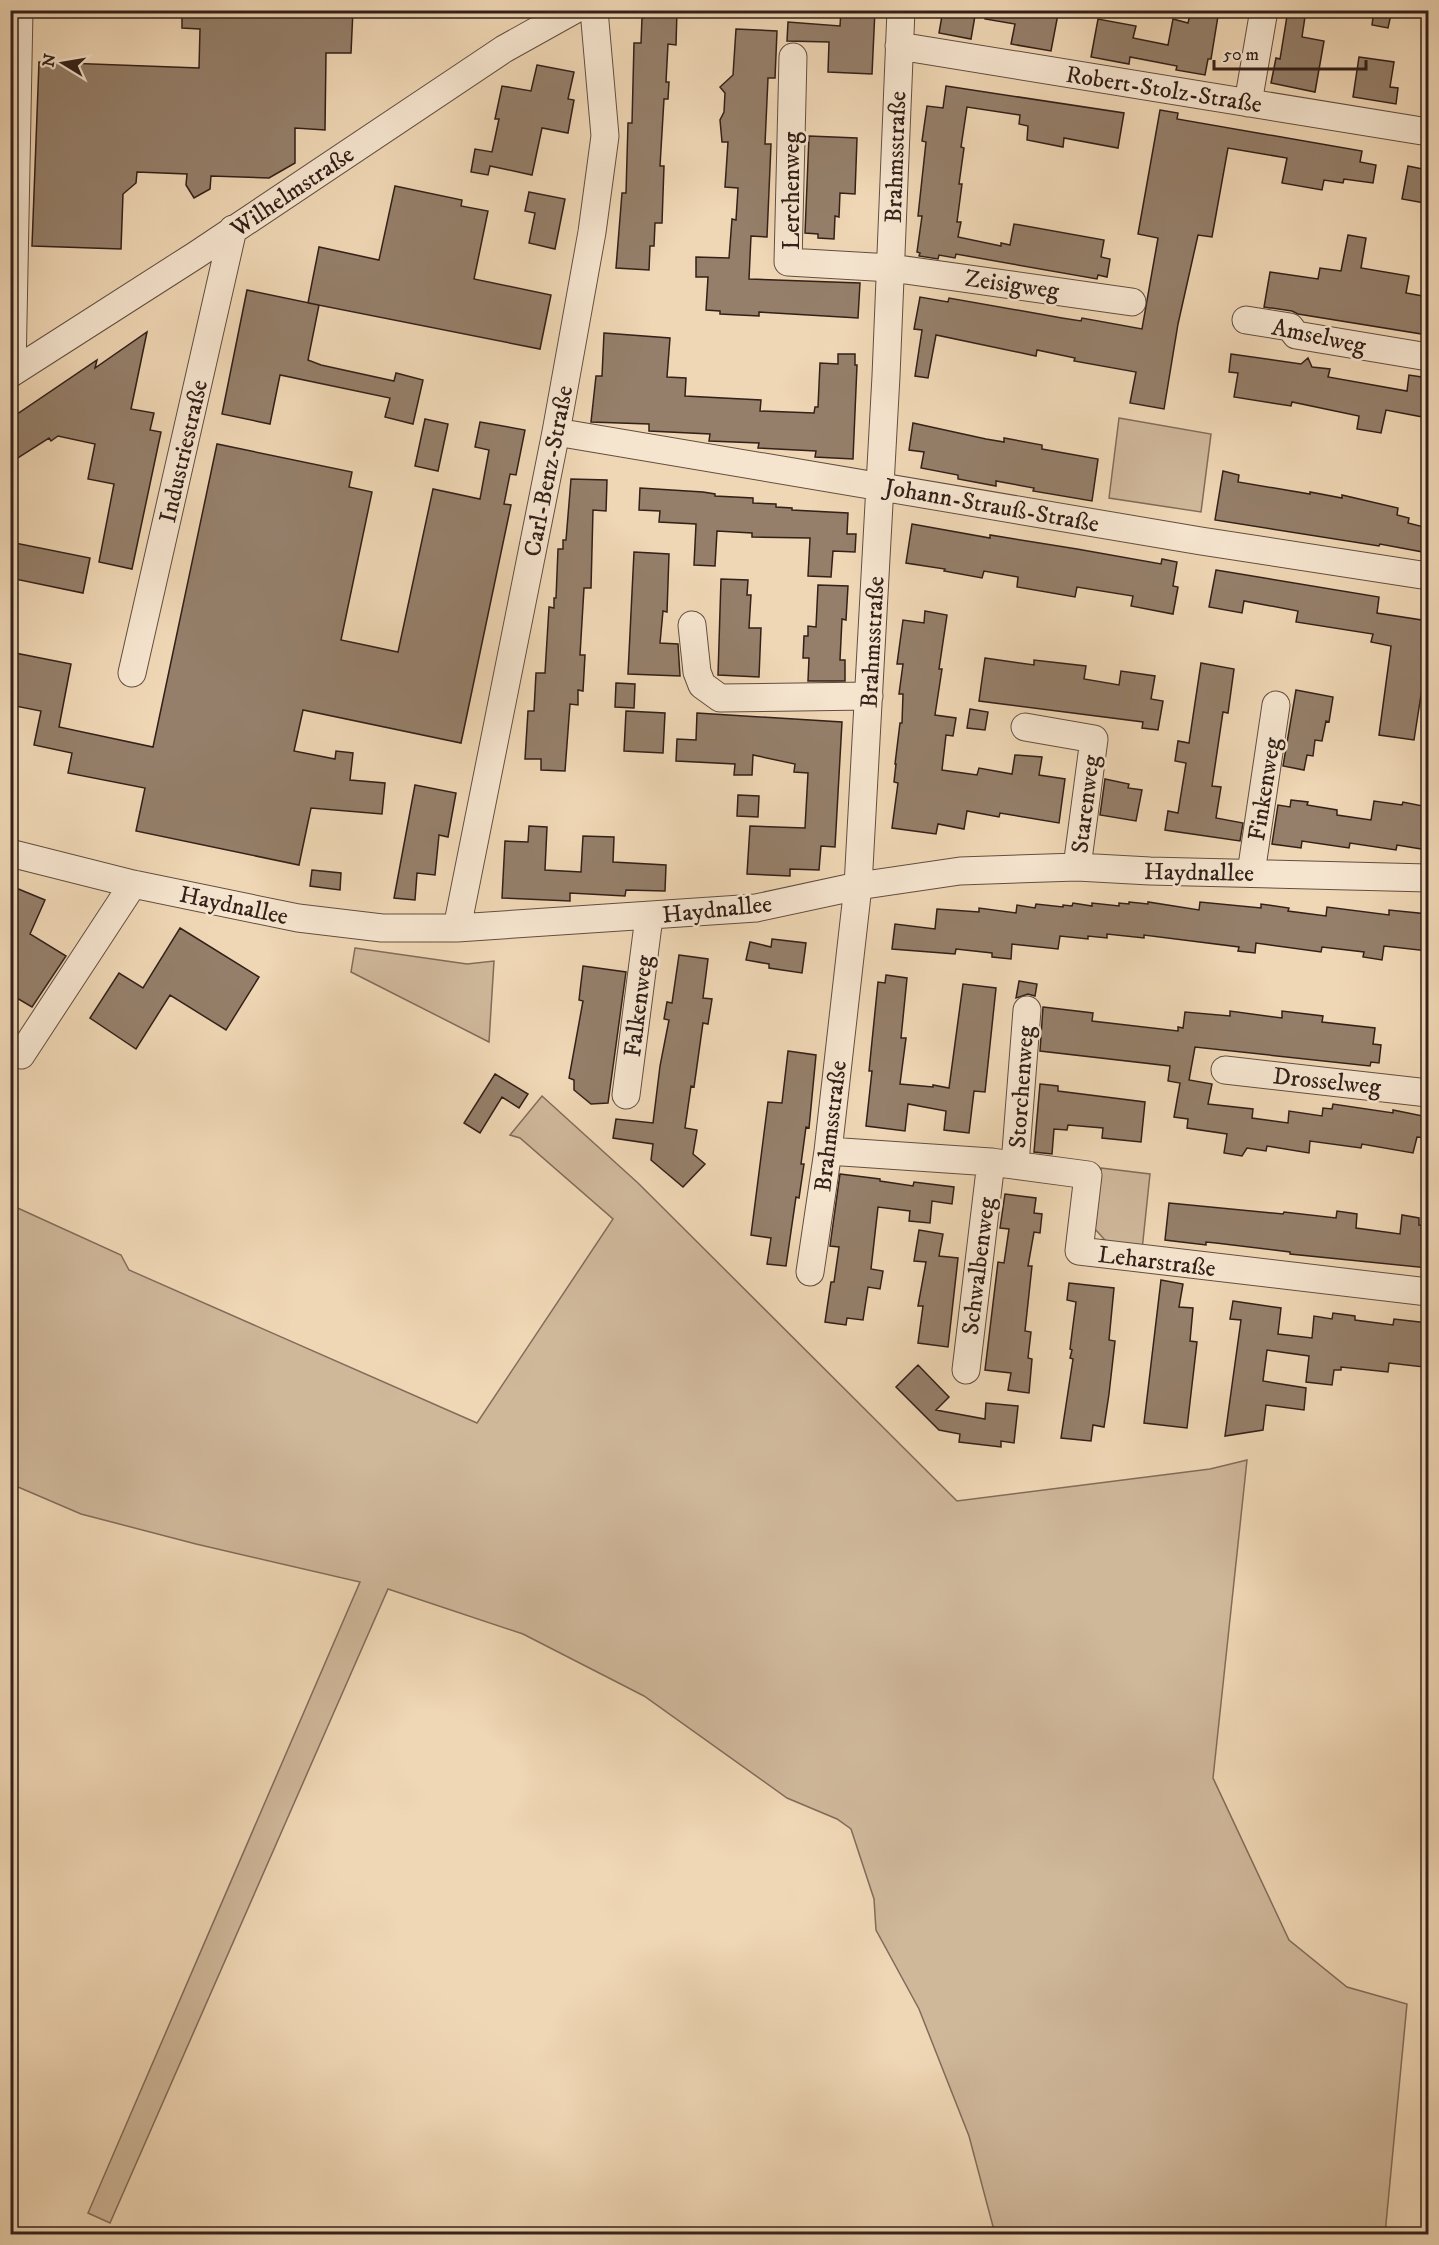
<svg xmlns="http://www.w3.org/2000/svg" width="1439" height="2245" font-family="'IM FELL DW Pica',serif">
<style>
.green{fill:#cfb79a;stroke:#816c5a;stroke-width:1.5}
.building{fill:#957f6a;stroke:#332019;stroke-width:1.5}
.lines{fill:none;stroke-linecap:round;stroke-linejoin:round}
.minor-casing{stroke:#624e40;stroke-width:29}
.minor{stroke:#f5e4ce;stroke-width:27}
.labels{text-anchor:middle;stroke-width:5;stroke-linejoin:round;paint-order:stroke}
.street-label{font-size:24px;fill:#332019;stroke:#f5e4ce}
</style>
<rect width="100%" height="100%" fill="#efd6b4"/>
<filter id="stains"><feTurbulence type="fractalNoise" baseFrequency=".00333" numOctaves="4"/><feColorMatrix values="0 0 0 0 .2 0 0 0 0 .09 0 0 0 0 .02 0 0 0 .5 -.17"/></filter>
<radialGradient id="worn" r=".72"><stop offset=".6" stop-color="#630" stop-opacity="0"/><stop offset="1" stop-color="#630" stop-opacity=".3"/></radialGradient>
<path class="green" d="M1119,418L1211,434L1201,512L1109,498Z
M355,948L467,964L494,961L489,1042L351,972Z
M542,1096L638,1183L957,1501L1210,1469L1247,1460L1213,1778L1289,1940L1347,1987L1407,2004L1385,2234H995L969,2136L919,2009L876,1930L874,1899L851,1829L837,1819L787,1798L644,1696L523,1634L388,1589L110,2223L88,2213L360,1582L196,1544L81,1514L11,1484V1205L121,1255L129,1270L477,1423L613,1219L520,1138L510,1135Z
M1101,1168L1150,1174L1142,1250L1112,1248L1095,1229Z"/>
<path class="building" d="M182,10H353L351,53H326L325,130L295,128V163L269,178L211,176L210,189L194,198L186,185L187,174L137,172L136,183L123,194L121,249L32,246L39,62L199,68L200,29L182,28Z
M645,10H677L676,45L668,44L666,82H669L668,99H664L660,166H664L662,223H655L654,246H650L649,270L616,268L622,193H626L628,123H632L634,43H641L642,18H644Z
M841,10H875L872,74L828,72L829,42L787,41L788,22L840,26Z
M943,10H976L971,39L939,33Z
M986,10H1040L1058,14L1051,51L1011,44L1015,24L985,19Z
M1191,10H1219L1211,59H1208L1205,75L1176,70L1177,66L1130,57L1129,64L1091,57L1098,19L1136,26L1133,38L1168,45L1173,19L1188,23Z
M1288,10H1306L1302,37L1324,41L1315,92L1271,83L1276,58L1280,59Z
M1374,10H1392L1388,28L1372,25Z
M736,29L777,31L775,78H768L765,144H771L767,237L751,236L749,279L860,283L858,318L759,312V316L720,314V311L706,310L708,277H696V257L729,258L732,219L736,220L738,188L725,187L728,142H722L720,120L724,112L725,93L720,87L733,75Z
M1359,57L1394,62L1390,87L1398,88L1396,104L1353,97Z
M537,65L574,72L568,99L574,100L568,133L542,128L532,175L490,166L488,175L471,172L475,149L492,152L499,119H495L502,86L531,91Z
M946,86L1124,113L1118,148L1064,138L1063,147L1027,140L1028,126L1019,124L1020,115L967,107L961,147L964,148L959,184H962L957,222H961L958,237L1001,246V243L1010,245L1014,224L1104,240L1101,257L1110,259L1107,277L1098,275L1097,279L956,254L955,258L939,255L938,259L919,256L920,253L917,252L922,216H918L926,142L922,141L927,106L943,108Z
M1160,110L1178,113L1177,119L1362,151L1360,162L1376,165L1373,183L1344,179L1343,183L1324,180L1322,190L1282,183L1287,158L1228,148L1212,237L1198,235L1178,324L1164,409L1130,403L1136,372L1074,361L1075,358L1037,350L1036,356L936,335L928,378L915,376L922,330L914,329L920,297L948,302L949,298L1062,318L1081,321L1082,318L1142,329L1158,238L1138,234Z
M809,136L857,138L855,194L840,193L839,217L835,216L834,239L818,238V234L805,233Z
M1408,166L1428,170V192L1426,191L1424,203L1402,199Z
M395,186L462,200L461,206L488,211L474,279L551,295L540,349L308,303L319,247L379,260Z
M529,192L565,199L555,249L529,243L535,213L525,211Z
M1348,235L1366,238L1361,268L1409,276L1406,293L1428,297V335L1298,314L1292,311L1264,307L1270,272L1318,279L1320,268L1341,271Z
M247,290L319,305L308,360L321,365L394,381L396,373L423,380L413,424L385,417L390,398L280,375L270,424L222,414Z
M147,332L131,409L154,413L150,430L161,432L132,569L99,562L114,484L88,479L95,444L58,436L51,441L49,438L10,463V419L97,360L95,368Z
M604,333L670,338L667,377L686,378L685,396L761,400L760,411L814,413L815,407H818L820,363L838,364V354H855V365H857L853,459L815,457L816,451L758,448L759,443L709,441L710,434L649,431V424L591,422L596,376H602Z
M1231,354L1301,364L1308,358L1312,367L1330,369L1328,377L1407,391L1409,375L1428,378V418L1386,410L1381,433L1357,429L1359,416L1292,402L1291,406L1234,397L1238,373L1229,372Z
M425,419L448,424L438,471L415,466Z
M480,422L525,430L516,475L510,474L504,504L511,505L461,743L303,710L294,751L335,759L336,751L353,753L350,780L385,783L382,814L311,808L299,865L136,831L145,788L68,773L72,753L34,745L41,711L10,705V652L71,664L59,727L153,747L217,444L352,472L349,487L372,492L341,640L398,652L433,489L480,499L489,450L475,447Z
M913,423L986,439L1004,442V438L1042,445V449L1098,459L1092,501L1033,491L1034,488L996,481V486L958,479V475L921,468L924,452L909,450Z
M1223,471L1239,475L1238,482L1310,494V492L1342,498V495L1398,508L1397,515L1409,518L1408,523L1428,528V549L1423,548V552L1380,544L1379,546L1215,520Z
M571,479L607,480L606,511L593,510L591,588H584L580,655H585L583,691L578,690V705L570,704L565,771L541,770V759H525L528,711H534L536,673H545L549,607L554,608V598H556L558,549H563V540H566Z
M640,488L703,492L715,494V496L753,498V503L776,504V507L792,508V510L848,513L847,534H856L855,552L833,551L831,577L808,576L810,538L752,537V533L717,531L715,566L694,565L696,524L659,522L660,511L639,510Z
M912,524L990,538V535L1077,549L1161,564L1162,559L1177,562L1173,586L1178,587L1173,614L1131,606L1133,596L1077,587L1075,597L1017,587L1018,577L984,571L982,578L944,571L945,569L906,563Z
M10,542L90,558L83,593L10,578Z
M634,552L669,554L667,612L663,611L660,643L678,644L680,676L628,674Z
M1216,570L1379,597L1377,613L1428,621V677L1424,676L1414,740L1379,735L1391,646L1371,642L1373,634L1296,622L1298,611L1244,601L1242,613L1209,607Z
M721,579L748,580L747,595H751L749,628H761L759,677L718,675Z
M818,585L848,586L846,620L842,619L840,660H845V681H808L809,658H803L804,636H808V626L816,627Z
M925,611L947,615L939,669H942L935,715L956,718L953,736L946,735L942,770L977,775L979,768L1012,774L1015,755L1042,757L1039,775L1065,779L1059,823L1000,813L999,817L967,811L964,829L938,824L936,834L892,828L898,783L894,782L896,764H895L900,723H902L903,694H899L903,664H897L903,620L924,623Z
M985,658L1034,665V660L1086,666L1084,679L1119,685L1121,671L1155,676L1151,699L1163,701L1158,730L1142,728L1143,722L979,701Z
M1201,663L1234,669L1228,713L1223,712L1212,786L1221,787L1216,818L1243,823L1240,841L1165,830L1168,811L1178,813L1186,763L1175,761L1178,741L1189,743Z
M616,683L635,684L634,708L615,707Z
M1296,690L1333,697L1329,722L1326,721L1322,741L1315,740L1313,756L1307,755L1304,770L1283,766Z
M970,709L988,712L985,730L967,728Z
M626,711L665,713L663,753L624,751Z
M697,713L842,722L835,847L821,846L819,870L790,869V876L747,874L750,826L805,828L808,773L794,772L795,764L753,755L752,775H734L735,764L676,761L677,739L696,740Z
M1105,779L1129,784L1128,788L1142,790L1136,821L1100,815Z
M415,785L456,793L448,837L439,835L435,875L417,873L415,900L394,898Z
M738,795L759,796L758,817L737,816Z
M1291,800L1308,802L1307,805L1337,810V815L1371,820L1374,801L1402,805L1403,802L1423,806V811L1428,812V850L1397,845L1396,850L1350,843L1349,848L1302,841L1301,848L1272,844L1278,805L1290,807Z
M529,826L547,827L545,870L581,872L583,836L614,837L613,862L666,865L665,891L626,890L625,896L570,893V901L502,898L505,841L528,842Z
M312,870L341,873L340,890L310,886Z
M16,888L45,900L30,934L66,956L32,1007L10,994V901Z
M1129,902L1148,904V902L1199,910L1200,902L1261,908V904L1289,908L1288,911L1326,916L1327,907L1389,915V910L1428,914V951L1384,946L1382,960L1363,957L1364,952L1322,947L1321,952L1256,943L1255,953L1238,951L1239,947L1144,935V938L1107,934V938L1088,936V939L1060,936L1058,949L1012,944L1011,959L992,957V953L956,949L955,954L892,949L895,924L935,929L937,909L979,912V908L1016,913L1017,905L1035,908L1036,904L1063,907V905L1072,906L1073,903L1092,906V903L1119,906V903L1129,904Z
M180,928L259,977L226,1030L170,995L136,1049L90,1018L119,973L143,988Z
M772,939L806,943L802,973L769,968V964L746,960L750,942L771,947Z
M679,955L708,959L703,998L712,999L708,1024L703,1023L694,1087L691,1086L685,1128L697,1130L693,1154L705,1164L683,1187L651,1160L653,1144L613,1138L616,1119L653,1123L660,1066L669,1020L664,1019L667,1002L672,1003Z
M583,966L626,972L608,1103L591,1104L574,1090V1080L569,1078L583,1001L579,1000Z
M886,975L907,978L901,1038H906L900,1084L933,1087V1085L949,1088L963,984L996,988L985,1092L974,1091L969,1133L944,1130L946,1111L908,1104L905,1131L866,1126L871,1080L872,1071H869L878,982L885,983Z
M1019,981L1037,984L1035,996L1028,994L1016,998Z
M1043,1007L1093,1013L1092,1021L1178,1031V1027L1183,1028L1185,1012L1230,1016V1011L1282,1018V1011L1323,1016L1322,1022L1375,1028L1373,1044L1381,1045L1379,1063L1371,1062L1370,1066L1195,1047L1189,1080L1212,1084L1208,1104L1253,1109L1252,1118L1288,1123L1289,1111L1322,1116L1323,1108L1332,1109L1333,1104L1393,1113V1110L1428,1117V1138L1417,1137L1413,1153L1362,1144L1361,1148L1310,1141L1309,1153L1267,1146L1266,1151L1247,1148L1242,1156L1224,1153L1227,1134L1187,1128L1188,1119L1174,1117L1180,1083L1168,1081L1170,1066L1040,1051Z
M788,1051L816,1055L809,1128L806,1127L801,1164H804L799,1198L796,1197L786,1266L767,1264L771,1238L751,1235L768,1102L782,1103Z
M495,1074L528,1094L519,1108L502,1097L480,1133L464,1123Z
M1040,1084L1058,1086V1091L1145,1102L1141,1142L1102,1138L1103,1128L1068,1125L1067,1130L1054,1129L1052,1154L1034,1152Z
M840,1174L880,1179V1181L913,1186L914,1182L954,1187L952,1204L932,1201L930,1223L909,1221L910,1211L878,1207L871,1269L883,1271L880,1289L868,1287L863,1320L847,1318L846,1325L825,1322L831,1282H834L839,1247L830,1246Z
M1005,1194L1036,1198L1034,1213L1042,1214L1040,1233L1034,1232L1028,1266H1032L1025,1331L1031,1332L1028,1358L1032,1359L1029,1393L1008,1390L1011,1373L985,1370L998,1262L1004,1263L1009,1229L1000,1228Z
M1169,1203L1283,1214L1284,1212L1336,1218L1337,1211L1357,1214L1356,1228L1400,1234L1402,1215L1419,1218V1225L1428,1226V1268L1290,1254V1252L1216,1243L1206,1242V1245L1165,1240Z
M919,1230L943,1234L939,1256L958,1258L948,1347L918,1343L923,1306H918L926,1262L914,1261Z
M1161,1280L1183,1284L1179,1307L1193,1308L1190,1341L1197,1342L1187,1428L1144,1423Z
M1069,1283L1114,1288L1109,1340L1115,1341L1109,1394L1104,1427L1093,1425L1091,1441L1061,1438L1073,1359L1070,1358L1072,1350L1070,1349L1076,1302L1067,1300Z
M1233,1301L1281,1308L1278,1334L1312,1338L1314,1316L1332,1319L1333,1313L1355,1316V1320L1393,1325L1394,1319L1428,1323V1362H1425L1424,1367L1389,1363L1388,1372L1341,1367V1370H1334L1332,1385L1306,1382L1309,1356L1267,1350L1263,1381L1306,1388L1304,1410L1266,1405L1263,1430L1225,1436L1241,1320L1230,1319Z
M918,1365L949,1397L936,1410L985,1419L986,1403L1018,1406L1014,1443L1001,1441V1447L959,1442L960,1434L939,1430L896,1387Z"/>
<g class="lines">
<defs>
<path id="minor" d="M899,46L1428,132
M793,57L788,262L891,268L1132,302
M1248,103L1264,10
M1246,320L1290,327L1296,335L1428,357
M12,372L19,10
M10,374L196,255L504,49L574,10
M556,432L1201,541L1428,576
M692,625L697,672L702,685L720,698L869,696
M132,673L233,229
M1025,727L1094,739L1077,867
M10,853L133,884L298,918L382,928H457L756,908L858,886L960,871L1077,867L1150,871L1428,878
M1251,873L1276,705
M457,928L556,432L592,232L605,136L594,10
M10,1050L21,1055L133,884
M1225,1070L1428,1093
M626,1095L649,917
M828,1151L991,1162L1088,1175L1079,1251L1428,1292
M1015,1164L1027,1010
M810,1272L828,1151L858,886L886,376L901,10
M966,1370L991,1162"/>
</defs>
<use href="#minor" class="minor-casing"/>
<use href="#minor" class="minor"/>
</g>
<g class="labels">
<g class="street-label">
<text transform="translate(1164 89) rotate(9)" y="8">Robert-Stolz-Straße</text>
<text transform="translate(895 157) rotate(-88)" y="8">Brahmsstraße</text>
<text transform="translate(292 191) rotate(-34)" y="8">Wilhelmstraße</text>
<text transform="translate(791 191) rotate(-90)" y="8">Lerchenweg</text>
<text transform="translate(1012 284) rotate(8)" y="8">Zeisigweg</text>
<text transform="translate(1319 336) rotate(12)" y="8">Amselweg</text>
<text transform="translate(183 451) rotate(-77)" y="8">Industriestraße</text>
<text transform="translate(548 471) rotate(-79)" y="8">Carl-Benz-Straße</text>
<text transform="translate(992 505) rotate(10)" y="8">Johann-Strauß-Straße</text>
<text transform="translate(872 642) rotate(-87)" y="8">Brahmsstraße</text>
<text transform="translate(1264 789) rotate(-81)" y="8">Finkenweg</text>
<text transform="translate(1085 804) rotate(-83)" y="8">Starenweg</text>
<text transform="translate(1199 872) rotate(1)" y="8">Haydnallee</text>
<text transform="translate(234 905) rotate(12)" y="8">Haydnallee</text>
<text transform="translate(717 909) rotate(-6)" y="8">Haydnallee</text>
<text transform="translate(638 1006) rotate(-83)" y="8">Falkenweg</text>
<text transform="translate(1327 1081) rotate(6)" y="8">Drosselweg</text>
<text transform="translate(1021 1087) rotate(-86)" y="8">Storchenweg</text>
<text transform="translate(830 1126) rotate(-83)" y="8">Brahmsstraße</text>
<text transform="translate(1157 1261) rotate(7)" y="8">Leharstraße</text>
<text transform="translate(978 1266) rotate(-83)" y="8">Schwalbenweg</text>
</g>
</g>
<rect width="1439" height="2245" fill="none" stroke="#efd6b4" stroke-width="36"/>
<rect x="12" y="12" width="1415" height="2221" fill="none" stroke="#332019" stroke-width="3"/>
<rect x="18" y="18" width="1403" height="2209" fill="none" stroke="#332019" stroke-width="1.5"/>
<g transform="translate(63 63) rotate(281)" stroke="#f5e4ce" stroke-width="4.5" paint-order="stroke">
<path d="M0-4.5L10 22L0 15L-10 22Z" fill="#332019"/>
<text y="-9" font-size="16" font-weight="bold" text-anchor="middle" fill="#332019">N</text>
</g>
<path d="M1214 60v9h152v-9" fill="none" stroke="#332019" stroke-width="3"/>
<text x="1223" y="60" font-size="18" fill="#332019" stroke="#f5e4ce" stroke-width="4.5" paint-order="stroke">50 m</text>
<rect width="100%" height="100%" filter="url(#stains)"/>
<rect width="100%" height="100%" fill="url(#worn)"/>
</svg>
